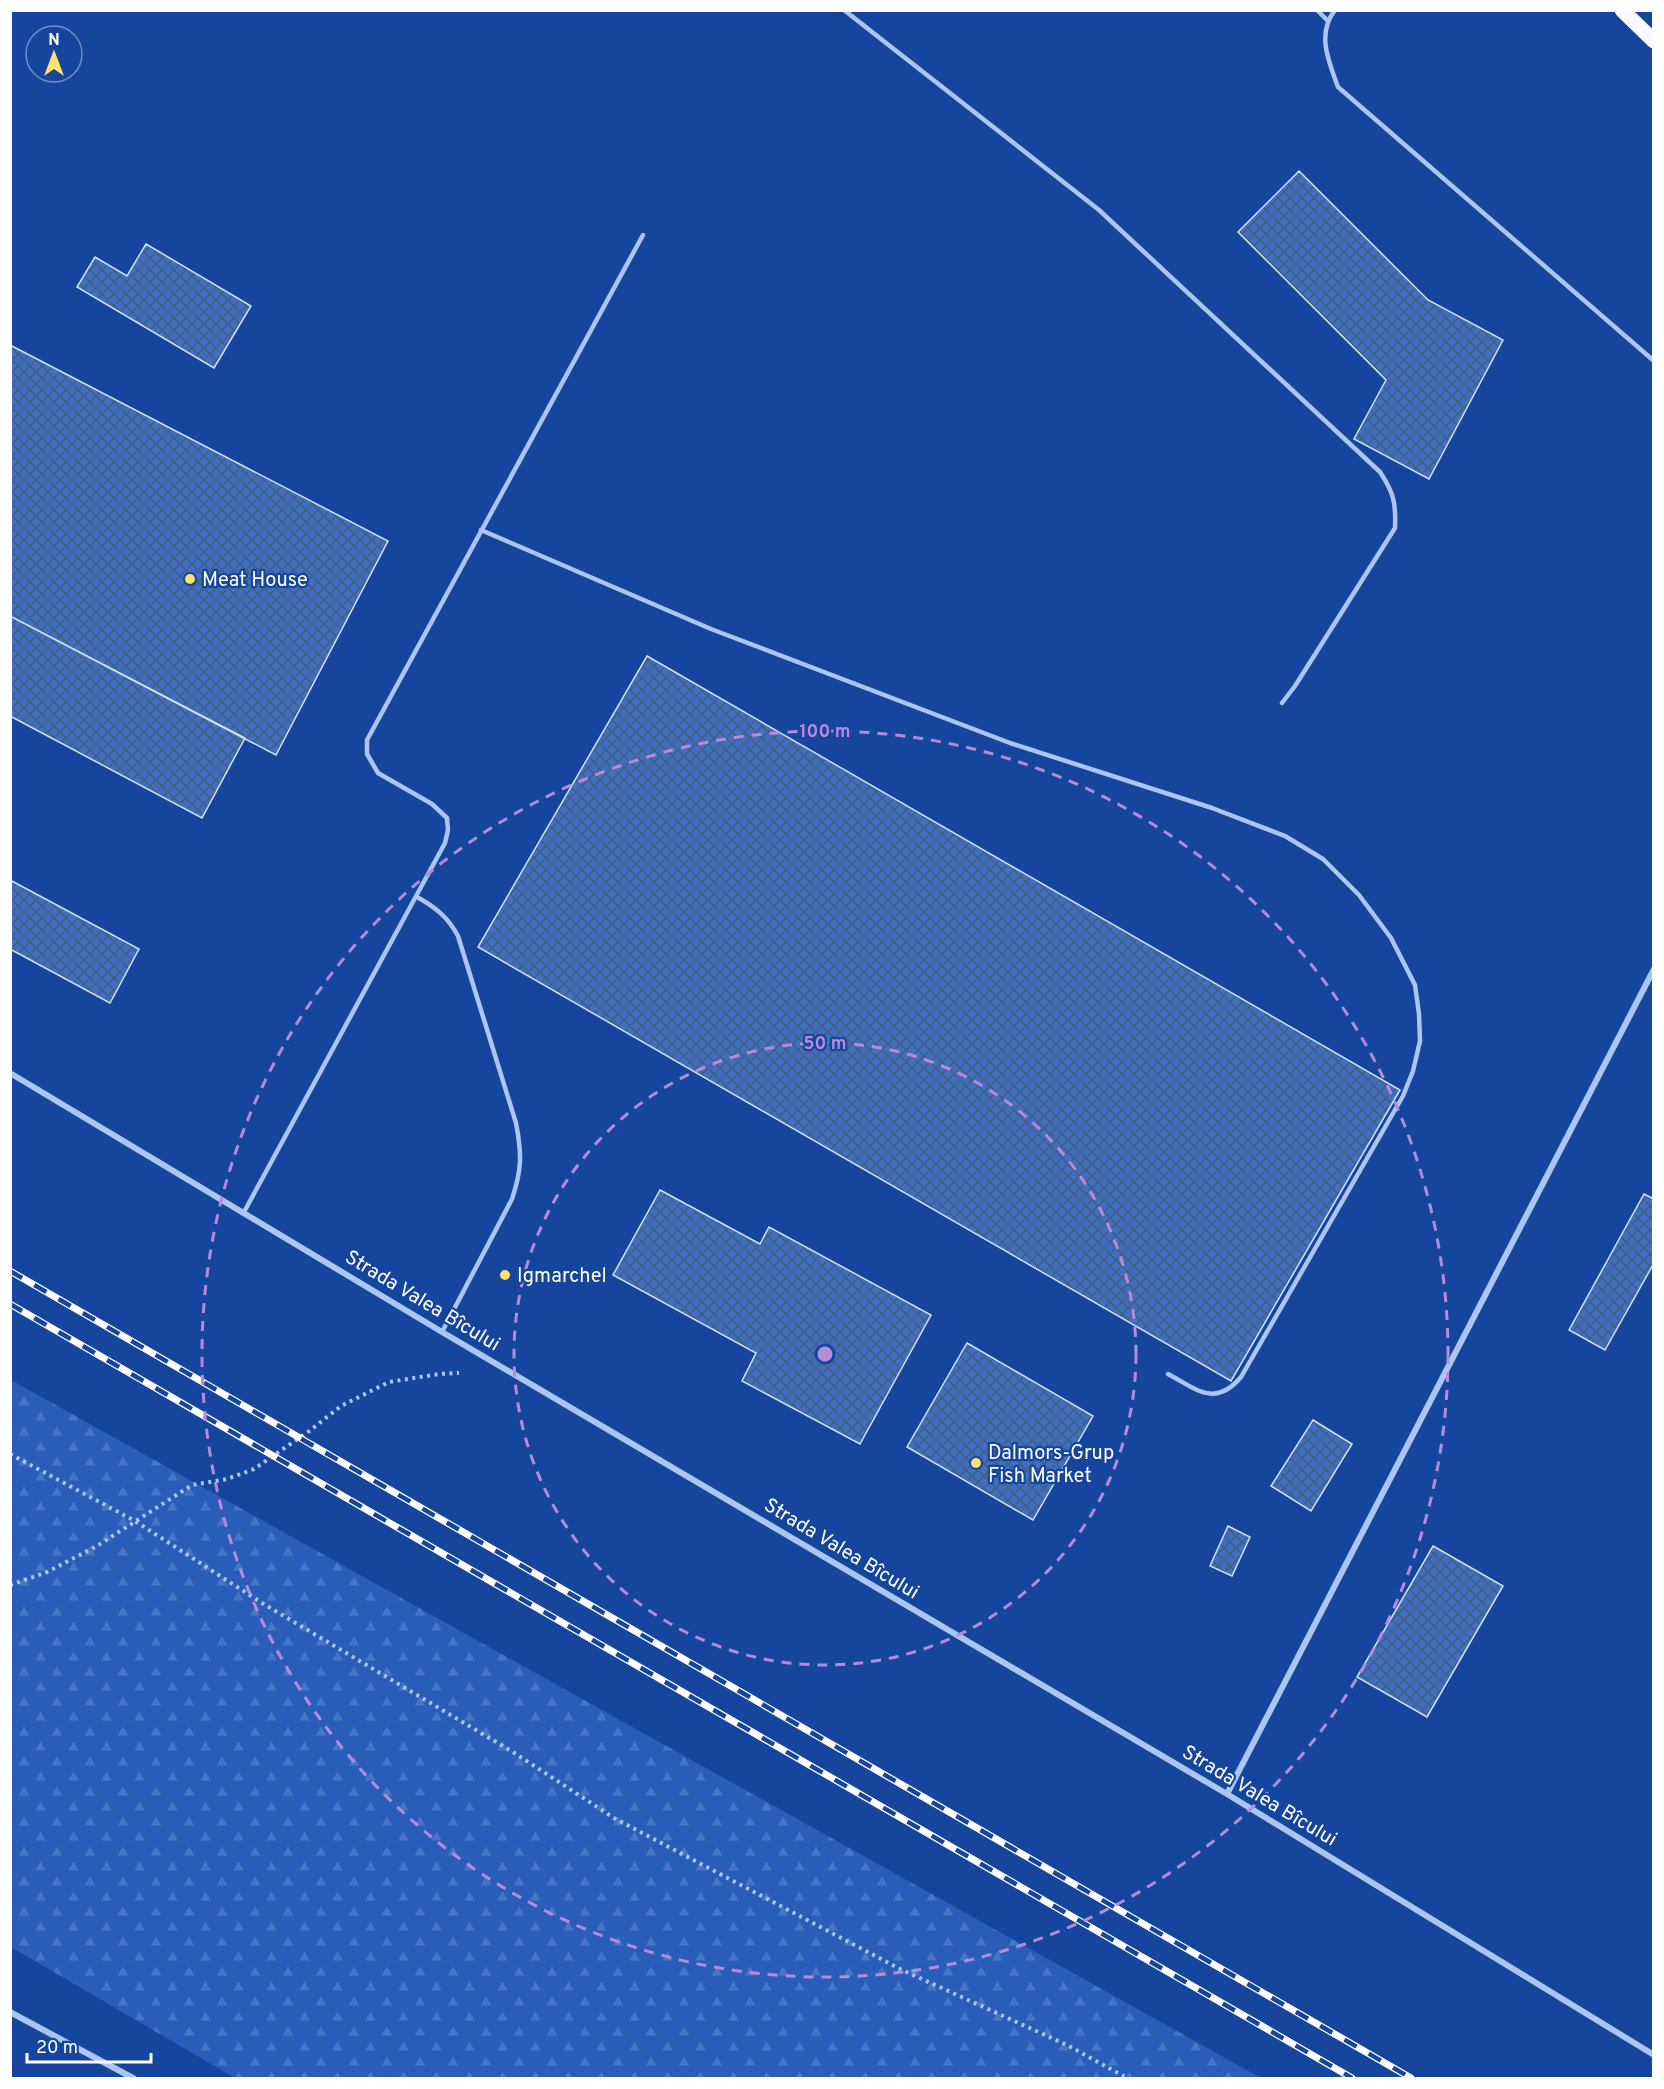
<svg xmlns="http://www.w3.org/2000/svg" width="1664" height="2089" font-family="Overpass,sans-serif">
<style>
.forest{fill:url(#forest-firs)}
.building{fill:url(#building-cross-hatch);stroke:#d3e3fd;stroke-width:1.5}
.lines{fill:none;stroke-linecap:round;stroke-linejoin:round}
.path{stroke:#abc6f3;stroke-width:4;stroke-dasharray:3 4.5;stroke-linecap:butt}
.lane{stroke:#abc6f3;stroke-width:4.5}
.street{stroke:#abc6f3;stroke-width:6}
.primary{stroke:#f7f9ff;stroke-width:15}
.rail-casing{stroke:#fff;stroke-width:7}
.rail{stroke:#15459c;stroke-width:4.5;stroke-dasharray:14;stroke-linecap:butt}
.ring{fill:none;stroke:#b68bdc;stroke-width:3;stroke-dasharray:10 8}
.poi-dot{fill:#ffe16d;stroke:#15459c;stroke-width:2}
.labels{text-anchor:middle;stroke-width:4.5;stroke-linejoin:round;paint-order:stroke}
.poi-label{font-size:20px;fill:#fff;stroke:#15459c;text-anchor:start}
.street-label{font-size:20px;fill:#fff;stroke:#15459c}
.centre{fill:#b68bdc;stroke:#15459c;stroke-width:3}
.ring-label{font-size:18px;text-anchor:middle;font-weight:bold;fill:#b68bdc;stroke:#15459c;stroke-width:4.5;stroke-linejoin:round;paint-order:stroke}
</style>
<defs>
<pattern id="forest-firs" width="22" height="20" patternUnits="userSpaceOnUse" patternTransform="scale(1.5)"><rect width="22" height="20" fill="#285eba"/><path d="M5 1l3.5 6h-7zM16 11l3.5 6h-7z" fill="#4876c4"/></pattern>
<pattern id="building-cross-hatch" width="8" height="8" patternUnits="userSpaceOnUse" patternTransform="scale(1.5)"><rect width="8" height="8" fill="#3e6fc2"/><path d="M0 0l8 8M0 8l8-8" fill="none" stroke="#465c81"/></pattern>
</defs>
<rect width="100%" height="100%" fill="#15459c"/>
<path class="forest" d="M11,1380L1261,2078H235L11,1947Z"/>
<path class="building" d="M1299,171L1428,300L1503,340L1429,479L1354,439L1386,380L1238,232Z
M146,244L251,306L214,368L77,287L95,257L127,276Z
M10,345L388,541L276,755L10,616Z
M10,616L245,738L202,818L10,716Z
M647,656L1400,1090L1231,1381L478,947Z
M10,880L139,949L110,1003L10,949Z
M660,1190L760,1244L769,1227L931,1315L860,1444L742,1381L756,1353L613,1275Z
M1644,1194L1654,1199V1263L1605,1350L1569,1330Z
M967,1343L1093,1416L1033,1520L907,1447Z
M1313,1420L1352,1444L1311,1511L1271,1486Z
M1228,1526L1250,1537L1232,1576L1210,1566Z
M1433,1546L1503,1586L1427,1717L1357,1677Z"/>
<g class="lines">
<path class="path" d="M10,1454L135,1521L262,1603L513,1752L614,1818L900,1969L1067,2045L1127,2078
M10,1585L47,1572L97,1546L192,1485L227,1479L254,1469L308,1432L341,1406L389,1382L439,1374L459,1373"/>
<path class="lane" d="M844,10L1099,210L1380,472C1394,493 1396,503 1395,528L1295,686L1282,703
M1317,10L1327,20
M1335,10C1316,34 1329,62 1338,87L1654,361
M481,530L711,629L1010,743L1212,808L1285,836L1323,859L1359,895L1391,938L1415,985L1419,1014L1420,1041L1413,1071L1403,1096L1241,1377C1215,1408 1196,1389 1168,1374
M417,897C435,907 448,917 458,936L516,1123C522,1155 522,1169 512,1199L442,1332
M244,1212L445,843L448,830L447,818L432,804L378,773L367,754V740L643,235"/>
<path class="street" d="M10,1073L442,1332L1227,1794L1654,2055
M1227,1794L1654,969
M10,2012L133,2078"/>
<path class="primary" d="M1622,10L1654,41"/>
<defs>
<path id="rail" d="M10,1271L1411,2078
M10,1304L1352,2078"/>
</defs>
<use href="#rail" class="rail-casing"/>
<use href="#rail" class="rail"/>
</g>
<g class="ring">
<circle cx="825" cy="1354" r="311"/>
<circle cx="825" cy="1354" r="623"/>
</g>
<g class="poi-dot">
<circle cx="190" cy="579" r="6"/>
<circle cx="505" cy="1275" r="6"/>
<circle cx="976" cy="1463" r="6"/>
</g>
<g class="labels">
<g class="poi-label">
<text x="202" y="586">Meat House</text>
<text x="517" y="1282">Igmarchel</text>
<text x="988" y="1459">Dalmors-Grup<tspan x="988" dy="23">Fish Market</tspan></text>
</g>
<g class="street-label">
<text transform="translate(423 1300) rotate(31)" y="7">Strada Valea Bîcului</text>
<text transform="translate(842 1548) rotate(31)" y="7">Strada Valea Bîcului</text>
<text transform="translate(1260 1795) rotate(31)" y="7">Strada Valea Bîcului</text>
</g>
</g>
<circle cx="825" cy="1354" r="9" class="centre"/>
<g class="ring-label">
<text x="825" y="737">100 m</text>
<text x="825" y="1049">50 m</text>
</g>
<rect width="1664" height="2089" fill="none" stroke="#ffffff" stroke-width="24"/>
<g transform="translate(54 54)"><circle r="28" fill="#15459c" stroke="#738fc4" stroke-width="1.5"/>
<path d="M0-4.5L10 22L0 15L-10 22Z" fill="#ffe16d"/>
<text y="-9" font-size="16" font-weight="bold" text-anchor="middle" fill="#ffffff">N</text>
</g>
<path d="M27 2053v9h124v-9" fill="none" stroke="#ffffff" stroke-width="3"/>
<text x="36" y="2053" font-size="18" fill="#ffffff" stroke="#15459c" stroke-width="4.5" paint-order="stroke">20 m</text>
</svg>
